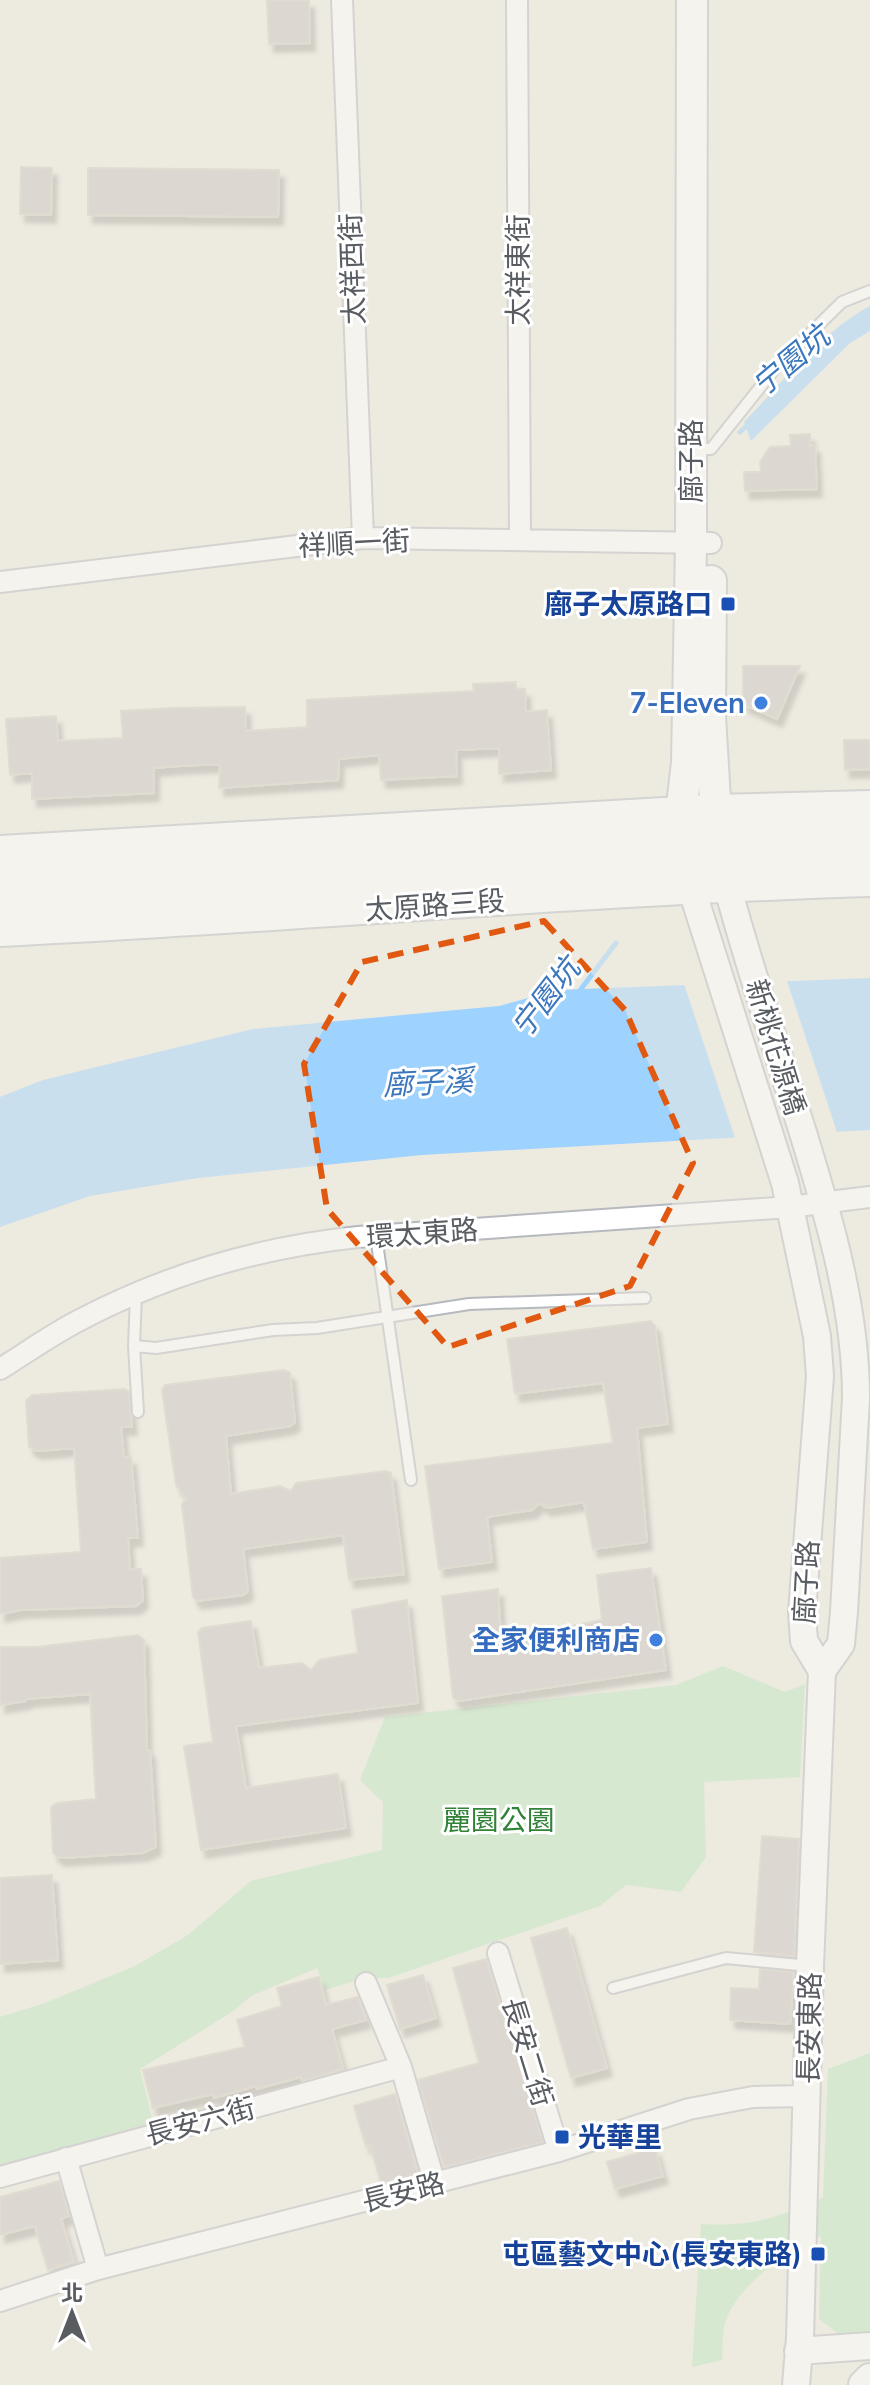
<svg xmlns="http://www.w3.org/2000/svg" width="870" height="2385" font-family="Mulish,'Noto Sans TC',sans-serif">
<style>
.green{fill:#bbe6bc}
.water{fill:#9ed2ff}
.pier{fill:#edeae0}
.lines{fill:none;stroke-linecap:round;stroke-linejoin:round}
.stream{stroke:#9ed2ff;stroke-width:5}
.building{fill:#c8c4be;stroke:#d2ccbf;stroke-width:2;filter:url(#shadow)}
.service-casing{stroke:#b6b9be;stroke-width:14}
.minor-casing{stroke:#b6b9be;stroke-width:24}
.tertiary-casing{stroke:#b6b9be;stroke-width:30}
.secondary-casing{stroke:#b6bac0;stroke-width:34}
.service{stroke:#fff;stroke-width:10}
.minor{stroke:#fff;stroke-width:20}
.tertiary{stroke:#fff;stroke-width:26}
.secondary{stroke:#fff;stroke-width:30}
.marked{fill:none;stroke:#e15910;stroke-width:6;stroke-dasharray:16 10;stroke-linejoin:round}
.transit-dot{fill:#1a4fb4;stroke:#fff;stroke-width:3}
.shop-dot{fill:#3f7fe0;stroke:#fff;stroke-width:3}
.labels{text-anchor:middle;stroke-width:6;stroke-linejoin:round;paint-order:stroke}
.street-label{font-size:28px;fill:#595d62;stroke:#fff}
.transit-label{font-size:28px;font-weight:bold;fill:#164399;stroke:#fff;text-anchor:end}
.shop-label{font-size:28px;font-weight:bold;fill:#366cbe;stroke:#fff;text-anchor:end}
.park-label{font-size:28px;fill:#308237;stroke:#fff}
.water-label{font-size:30px;font-style:italic;fill:#3b77bd;stroke:#fff}
</style>
<defs>
<filter id="shadow"><feDropShadow dx="5" dy="8" stdDeviation="2" flood-color="#0004"/></filter>
</defs>
<rect width="100%" height="100%" fill="#edeae0"/>
<path class="green" d="M723,1666L785,1692L805,1684L800,1777L704,1782L706,1857L681,1892L626,1885L600,1906L388,1978H364L325,1990L317,1968L251,1996L232,2012L140,2069L153,2123L0,2166V2017L45,2003L135,1966L188,1935L251,1881L382,1850L383,1802L360,1780L385,1717L676,1685Z
M870,2053V2336L849,2342L819,2319L821,2236C787,2251 736,2286 725,2323C722,2334 723,2349 722,2360L692,2367L701,2224C754,2227 775,2218 823,2198L828,2069Z"/>
<path class="water" d="M870,306V331L850,343L751,441L744,422C784,381 819,334 870,306Z
M870,978V1130L422,1155L198,1178L90,1196L0,1227V1097L43,1080L253,1029L499,1006L558,990Z"/>
<path class="pier" d="M786,978L838,1135L736,1141L683,981Z"/>
<g class="lines">
<path class="stream" d="M740,432L749,424
M578,993L616,943"/>
</g>
<path class="building" d="M267,0H309L310,43L269,44Z
M21,167L52,168L51,215L20,214Z
M88,168L279,170L278,217L88,215Z
M810,434V446L815,445L817,489L745,491L744,472H761L760,462L770,447L791,446L790,435Z
M743,666H800L777,719L743,704Z
M516,682V689H525L526,712L547,710L551,770L499,774V748L456,750L457,776L381,780L379,755L339,759L338,780L219,788L220,764L179,766L154,768V793L32,799V773L10,775L6,719L56,716L58,741L123,738L121,711L174,708L245,707L246,731L307,727V700L474,691L473,684Z
M844,740H870V769L845,770Z
M651,1321L655,1326L668,1424L637,1428L647,1542L593,1549L584,1502L547,1508L539,1503L532,1510L487,1517L492,1562L439,1569L425,1466L613,1443L603,1383L515,1394L507,1339Z
M284,1370L290,1373L295,1422L290,1426L226,1436L231,1494L280,1486L291,1491L296,1483L386,1471L391,1473L404,1574L349,1580L343,1535L243,1549L248,1591L243,1595L197,1601L193,1597L182,1504L187,1499L176,1485L162,1390L165,1385Z
M125,1389L129,1392L132,1427H121L124,1458L131,1457L138,1538H128L130,1569H141L143,1600L136,1606L21,1610L0,1614V1558L81,1552L74,1448L37,1451L29,1447L26,1401L32,1395Z
M651,1568L666,1670L459,1701L453,1698L442,1596L498,1589L501,1636L543,1628L557,1633L562,1628L602,1620L597,1575Z
M407,1600L418,1703L236,1726L246,1788L338,1774L346,1828L201,1850L184,1746L213,1742L198,1632L202,1628L251,1621L259,1668L302,1663L311,1670L319,1660L358,1653L352,1610Z
M138,1635L144,1640L147,1750H150L156,1847L143,1853L60,1858L53,1853L51,1807L57,1803L96,1799L90,1694L26,1699V1701L0,1705V1647H37Z
M762,1836L799,1839L794,1956L754,1952Z
M52,1875L58,1960L0,1964V1878Z
M567,1928L607,2068L571,2078L531,1938Z
M486,1959L543,2142L444,2167L418,2080L479,2063L453,1968Z
M760,1969L794,1972L790,2024L730,2020L731,1988L759,1989Z
M423,1975L436,2018L400,2029L387,1985Z
M319,1977L326,2005L358,1997L364,2013L366,2020L332,2029L343,2069L302,2081L301,2077L257,2089L256,2086L214,2098L213,2094L153,2108L143,2070L245,2047L237,2020L282,2006L277,1988Z
M395,2094L418,2174L381,2183L370,2144L366,2146L354,2106Z
M655,2148L663,2176L615,2189L607,2162Z
M59,2181L69,2216L61,2219L74,2262L48,2270L35,2226L0,2235V2197Z"/>
<g class="lines">
<defs>
<path id="service" d="M693,449H711L777,366L842,302L870,291
M376,1236L411,1480
M136,1294L134,1346L156,1348L273,1330L317,1328L469,1304L645,1298
M134,1346L138,1412
M613,1988L726,1958L810,1966"/>
<path id="minor" d="M342,0L363,538
M517,0L520,540
M0,582L363,538L711,543
M0,1369C26,1353 51,1335 78,1321C165,1275 261,1247 358,1237L790,1207L870,1197
M498,1953L559,2151
M366,1983L401,2067L435,2184
M66,2158L98,2269
M0,2177L401,2067
M0,2301L98,2269L559,2151L689,2109L753,2097L807,2096"/>
<path id="tertiary" d="M727,885C750,970 778,1053 804,1136C830,1221 856,1309 856,1398L844,1612L841,1644L822,1671
M691,887L785,1183L817,1336L820,1376L802,1612L804,1641L822,1671
M798,2351L870,2346
M796,2385L800,2338L810,1966L822,1671"/>
<path id="secondary" d="M711,581L710,716L717,834L727,885
M0,851L716,810L870,806
M0,878L717,834L870,830
M691,887L681,836V814L687,763L691,544L692,0
M0,904C290,891 580,866 870,856
M0,931C290,917 580,890 870,881
M864,2385L870,2379"/>
</defs>
<use href="#service" class="service-casing"/>
<use href="#minor" class="minor-casing"/>
<use href="#tertiary" class="tertiary-casing"/>
<use href="#secondary" class="secondary-casing"/>
<use href="#service" class="service"/>
<use href="#minor" class="minor"/>
<use href="#tertiary" class="tertiary"/>
<use href="#secondary" class="secondary"/>
</g>
<path d="M0 0H870V2385H0ZM544,921L625,1010L693,1163L630,1286L448,1347L327,1209L304,1064L362,962Z" fill="#edeae0" fill-opacity=".55" fill-rule="evenodd"/>
<path class="marked" d="M544,921L625,1010L693,1163L630,1286L448,1347L327,1209L304,1064L362,962Z"/>
<g class="transit-dot">
<rect x="720" y="596" width="16" height="16" rx="4"/>
<rect x="554" y="2129" width="16" height="16" rx="4"/>
<rect x="810" y="2246" width="16" height="16" rx="4"/>
</g>
<g class="shop-dot">
<circle cx="761" cy="703" r="8"/>
<circle cx="656" cy="1640" r="8"/>
</g>
<g class="labels">
<g class="street-label">
<text transform="translate(352 269) rotate(-92)" y="10">太祥西街</text>
<text transform="translate(518 270) rotate(-90)" y="10">太祥東街</text>
<text transform="translate(691 461) rotate(-90)" y="10">廍子路</text>
<text transform="translate(354 543) rotate(-3)" y="10">祥順一街</text>
<text transform="translate(435 905) rotate(-4)" y="10">太原路三段</text>
<text transform="translate(776 1047) rotate(73)" y="10">新桃花源橋</text>
<text transform="translate(422 1233) rotate(-4)" y="10">環太東路</text>
<text transform="translate(806 1582) rotate(-87)" y="10">廍子路</text>
<text transform="translate(809 2028) rotate(-89)" y="10">長安東路</text>
<text transform="translate(528 2052) rotate(73)" y="10">長安二街</text>
<text transform="translate(200 2121) rotate(-15)" y="10">長安六街</text>
<text transform="translate(403 2192) rotate(-14)" y="10">長安路</text>
</g>
<g class="transit-label">
<text x="712" y="614">廍子太原路口</text>
<text x="578" y="2147" text-anchor="start">光華里</text>
<text x="802" y="2264">屯區藝文中心(長安東路)</text>
</g>
<g class="shop-label">
<text x="745" y="713">7-Eleven</text>
<text x="640" y="1650">全家便利商店</text>
</g>
<g class="park-label">
<text x="499" y="1830">麗園公園</text>
</g>
<g class="water-label">
<text transform="translate(791 361) rotate(-40)" y="10">宁園坑</text>
<text transform="translate(546 998) rotate(-52)" y="10">宁園坑</text>
<text transform="translate(428 1083) rotate(-3)" y="10">廍子溪</text>
</g>
</g>
<g transform="translate(72 2313)" stroke="#ffffff" stroke-width="6" paint-order="stroke">
<path d="M0-6L14 30L0 20L-14 30Z" fill="#595d62"/>
<text y="-12" font-size="22" font-weight="bold" text-anchor="middle" fill="#595d62">北</text>
</g>
</svg>
